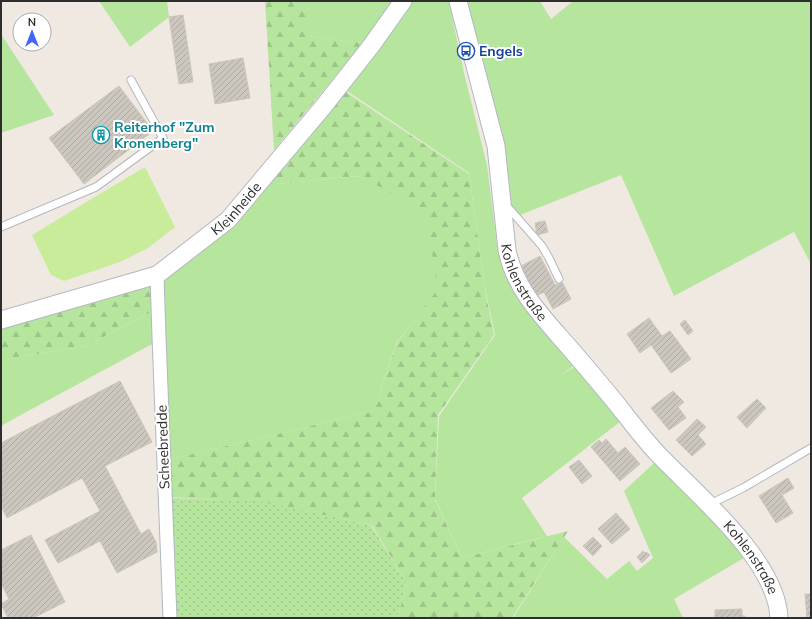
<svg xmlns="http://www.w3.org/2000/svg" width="812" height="619" font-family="Mulish,sans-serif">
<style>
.grass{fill:#b6e59e}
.forest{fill:url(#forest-firs)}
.garden{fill:url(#garden-dots)}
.pitch{fill:#c9ec9a}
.building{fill:url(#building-hatch);stroke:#cbc5ba}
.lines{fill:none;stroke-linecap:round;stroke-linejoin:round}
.service-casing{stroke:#b4b7c1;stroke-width:9}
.minor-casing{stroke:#b4b7c1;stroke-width:15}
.tertiary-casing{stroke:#b4b7c1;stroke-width:19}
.service{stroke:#fff;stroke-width:7}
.minor{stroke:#fff;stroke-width:13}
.tertiary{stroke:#fff;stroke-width:17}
.labels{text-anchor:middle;stroke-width:4;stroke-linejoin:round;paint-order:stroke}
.transit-label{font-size:14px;font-weight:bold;fill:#164399;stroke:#fff;text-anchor:start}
.culture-label{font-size:14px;font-weight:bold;fill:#0d838f;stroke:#fff;text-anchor:start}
.street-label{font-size:14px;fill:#2e2e2e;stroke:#fff}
</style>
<defs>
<pattern id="forest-firs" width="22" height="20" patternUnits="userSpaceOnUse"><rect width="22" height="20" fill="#b6e59e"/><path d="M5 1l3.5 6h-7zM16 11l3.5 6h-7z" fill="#9dc588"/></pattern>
<pattern id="garden-dots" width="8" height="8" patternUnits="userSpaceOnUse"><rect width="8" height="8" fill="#b6e59e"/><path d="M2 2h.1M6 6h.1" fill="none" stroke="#9dc588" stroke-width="1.8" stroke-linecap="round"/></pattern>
<pattern id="building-hatch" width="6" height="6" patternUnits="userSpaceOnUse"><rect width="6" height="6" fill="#cbc7bf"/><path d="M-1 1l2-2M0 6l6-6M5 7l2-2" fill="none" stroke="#afaba4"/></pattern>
</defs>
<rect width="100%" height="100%" fill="#efe9e1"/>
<path class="grass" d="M99,1H167L169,17L130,47Z
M312,1H394L363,43L307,36V11Z
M411,1H449L453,21L464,73L487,165L498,252L517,298L575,365L561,375L576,366L621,421L522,498L547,536L462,558L435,499L439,416L495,335L485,288L469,173L347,91Z
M467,1H540L551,19L573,1H811V264L794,232L674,296L621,175L520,215L509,203L488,96Z
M1,34L54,115L1,133Z
M360,176L426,211L439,290L396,343L374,411L167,460L161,277L265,185Z
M153,311L154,343L17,417L1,426V361L23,356L86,346Z
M654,463L703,507L749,555L674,599L683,618H513L564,537L607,579L629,561L637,571L653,558L624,491Z"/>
<path class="forest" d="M265,1H312L307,11V36L363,43L274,150Z
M346,92L469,174L485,289L494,335L438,415L435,500L462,558L568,531L512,618H397L407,584L372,525L258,502L168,497L167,460L374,411L396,344L438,289L425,211L359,176L265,185Z
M152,283L153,311L86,346L23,356L1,361V328Z"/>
<path class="garden" d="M168,498L258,501L371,525L407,584L397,618H173Z"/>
<path class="pitch" d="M145,167L175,227L148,248L120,262L64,281L51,275L32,235L103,192Z"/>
<path class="building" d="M183,15L193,82L179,84L169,17Z
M243,58L250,98L215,104L209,64Z
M119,86L153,131L84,184L49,138Z
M545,221L548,232L537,235L535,223Z
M540,256L555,285L562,282L571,299L553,309L544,292L536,296L521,266Z
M649,318L662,336L670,331L691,359L671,373L651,345L640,353L627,334Z
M685,320L693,331L688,335L680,324Z
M120,381L152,442L105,466L141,534L149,529L156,542L157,552L117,573L100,541L58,563L45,540L100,511L82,478L7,518L1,506V443Z
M673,391L684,402L678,407L686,418L669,430L651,408Z
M757,399L766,408L747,428L737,417Z
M697,419L706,427L698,435L706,444L692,456L676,440Z
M606,439L618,453L625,447L640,464L620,481L591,447L599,440L602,443Z
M579,460L592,476L582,484L569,467Z
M788,478L794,488L782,495L793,513L776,523L759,496Z
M616,513L630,529L612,544L598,529Z
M31,535L65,602L33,618H8L1,604L9,599L1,583V550Z
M593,537L602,546L593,556L583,546Z
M643,551L645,553L646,552L650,555L642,563L637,557Z
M805,594H811V618H807Z
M742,609V616H745V618H715V610Z"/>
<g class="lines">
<defs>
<path id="service" d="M506,205L542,246L549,258L559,279
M1,227L96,187L163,138L131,80
M710,504L743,488L811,448"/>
<path id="minor" d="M157,275L159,337L170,618"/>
<g id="tertiary">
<path id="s1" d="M458,1L491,127L496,146L507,250C514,285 537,311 560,337C576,355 592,374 607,392C624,412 639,434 657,453C695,493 777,560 779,618"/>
<path id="s2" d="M1,320L157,275L228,220L323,107L371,46L403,1"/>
</g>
</defs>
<use href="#service" class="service-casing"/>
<use href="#minor" class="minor-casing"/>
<use href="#tertiary" class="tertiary-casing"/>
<use href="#service" class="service"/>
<use href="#minor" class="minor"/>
<use href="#tertiary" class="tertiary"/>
</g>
<defs>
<symbol id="bus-ring" viewBox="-11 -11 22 22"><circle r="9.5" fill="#fff" stroke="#1a4fb4" stroke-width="1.5"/><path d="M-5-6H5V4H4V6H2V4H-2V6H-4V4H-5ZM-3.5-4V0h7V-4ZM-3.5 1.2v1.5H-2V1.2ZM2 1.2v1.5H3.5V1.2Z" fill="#1a4fb4"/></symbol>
<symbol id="building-ring" viewBox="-11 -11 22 22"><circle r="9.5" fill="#fff" stroke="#0f9aa8" stroke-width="1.5"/><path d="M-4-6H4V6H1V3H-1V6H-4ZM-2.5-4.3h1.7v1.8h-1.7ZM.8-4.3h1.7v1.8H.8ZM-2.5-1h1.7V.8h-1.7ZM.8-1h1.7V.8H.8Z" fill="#0f9aa8"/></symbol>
</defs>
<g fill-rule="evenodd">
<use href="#bus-ring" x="456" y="41" width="20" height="20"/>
<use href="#building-ring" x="91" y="125" width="20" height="20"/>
</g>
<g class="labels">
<g class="transit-label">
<text x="479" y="56">Engels</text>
</g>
<g class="culture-label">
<text x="114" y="132">Reiterhof "Zum<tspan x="114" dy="16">Kronenberg"</tspan></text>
</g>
<g class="street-label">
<text dy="5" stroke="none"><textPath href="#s2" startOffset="266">Kleinheide</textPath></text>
<text dy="5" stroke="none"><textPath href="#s1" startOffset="291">Kohlenstraße</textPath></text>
<text transform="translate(163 447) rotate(-92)" y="5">Scheebredde</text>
<text dy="5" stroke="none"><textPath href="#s1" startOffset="650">Kohlenstraße</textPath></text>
</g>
</g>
<rect width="812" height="619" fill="none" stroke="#2e2e2e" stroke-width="4"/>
<g transform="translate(32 32)"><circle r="19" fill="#ffffff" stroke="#ababab"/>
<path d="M0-3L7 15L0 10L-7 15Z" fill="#4264fb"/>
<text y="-6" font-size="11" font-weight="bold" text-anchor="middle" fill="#2e2e2e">N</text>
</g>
</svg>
